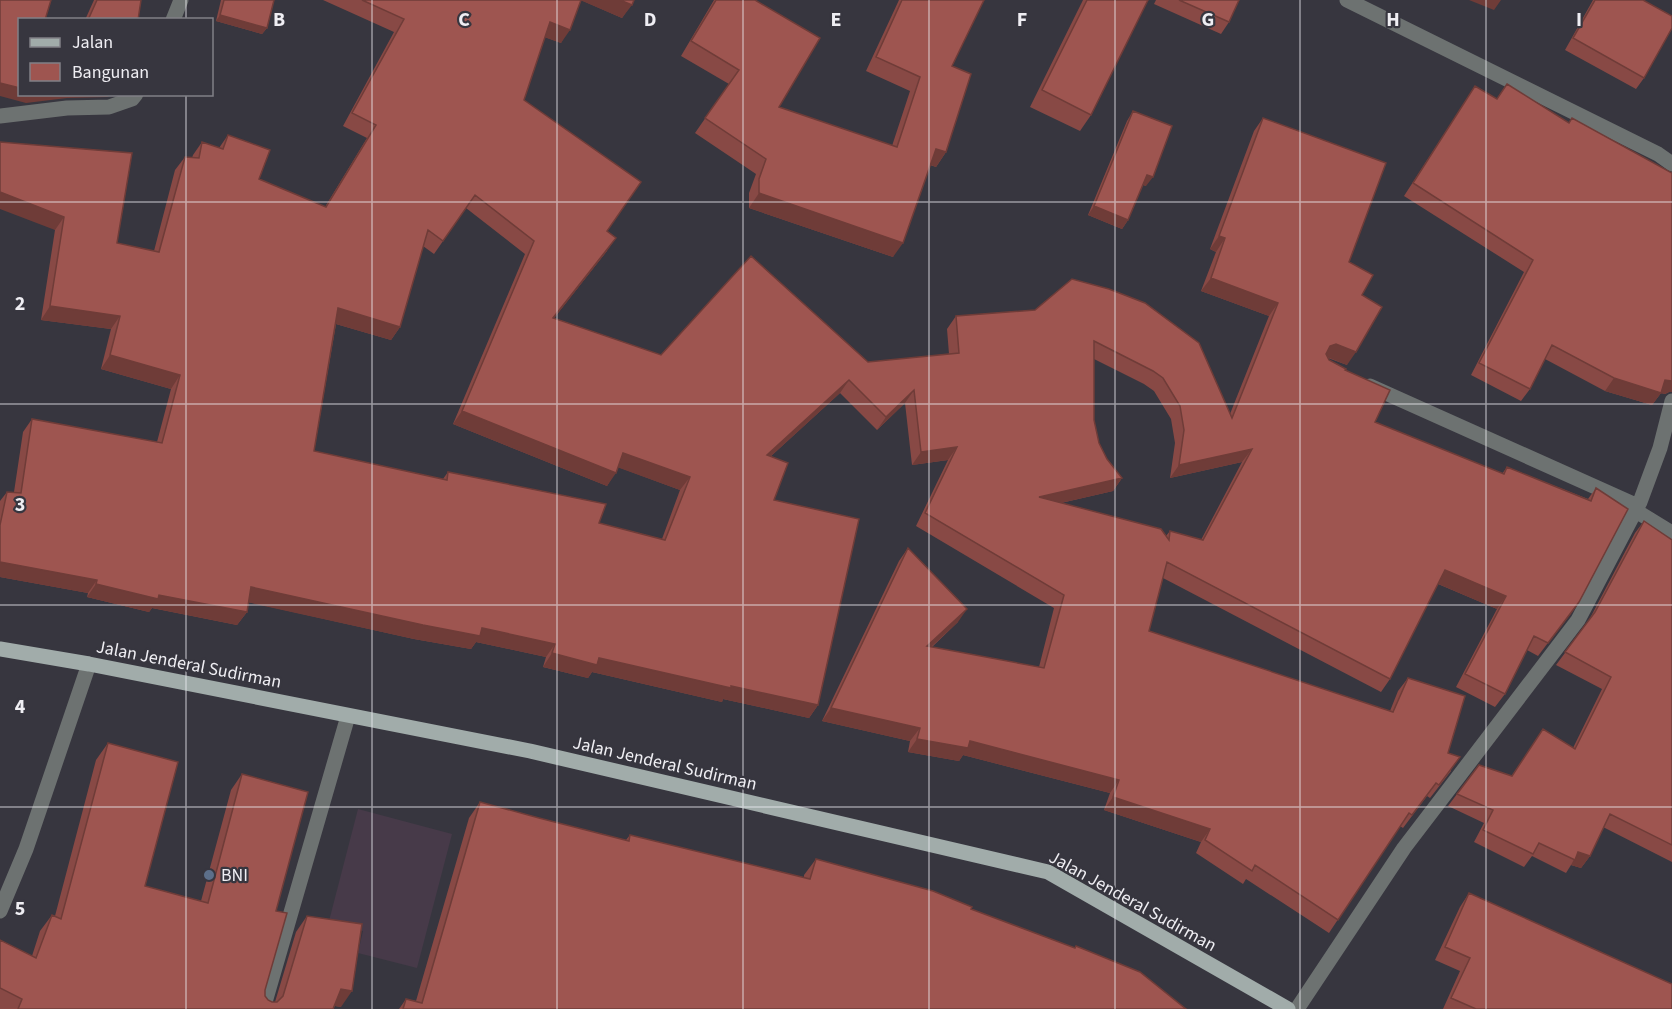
<svg xmlns="http://www.w3.org/2000/svg" width="1672" height="1009" font-family="'Source Sans 3',sans-serif">
<style>
.commercial{fill:#473a49}
.lines{fill:none;stroke-linecap:round;stroke-linejoin:round}
.minor{stroke:#6d7271;stroke-width:15}
.primary{stroke:#a1acaa;stroke-width:15}
.wall{fill:#884945;fill-rule:evenodd}
.shaded-wall{fill:#6f3c38}
.building{fill:#9e5550;stroke:#6f3c38;stroke-width:1.5;fill-rule:evenodd}
.grid{fill:none;stroke:#efeef3;stroke-width:1.5;stroke-opacity:0.55}
.service-dot{fill:#5c6f8a;stroke:#37363f;stroke-width:2}
.labels{text-anchor:middle;stroke-width:4.5;stroke-linejoin:round;paint-order:stroke}
.street-label{font-size:18px;fill:#efeef3;stroke:#37363f}
.poi-label{font-size:18px;fill:#efeef3;stroke:#37363f;text-anchor:start}
.grid-label{font-size:20px;text-anchor:middle;font-weight:bold;fill:#efeef3;stroke:#37363f;stroke-width:4.5;stroke-linejoin:round;paint-order:stroke}
</style>
<rect width="100%" height="100%" fill="#37363f"/>
<path class="commercial" d="M358,809L452,834L417,968L358,953L363,931L329,921Z"/>
<g class="lines">
<path class="minor" d="M1347,0L1658,154L1672,164
M173,20L181,0
M0,116L67,108L109,107L132,99L136,94
M1370,386L1638,506
M1636,511L1672,533
M0,911L26,849L89,664
M263,1009L348,716
M1297,1009L1404,848L1578,620L1640,502L1660,448L1672,401"/>
<path class="primary" d="M0,649L89,664L530,751L1048,872L1288,1009"/>
</g>
<path class="wall" d="M94,0H141L138,20H85Z
M221,0H274L267,28L262,34L216,21Z
M323,0H634L622,18L581,0L561,43L545,37L524,100L607,231V251L554,318L661,355L868,362L949,354L947,329L956,316L1035,310L1072,279L1230,414L1269,316L1201,291L1216,252L1210,249L1254,131L1263,118L1349,262L1362,295L1347,365L1328,358L1329,360L1345,370L1375,422L1502,474L1507,467L1588,499L1596,488L1579,602L1538,656L1527,650L1505,694L1495,707L1456,687L1497,609L1438,584L1390,679L1381,692L1163,578L1149,631L1390,711L1398,691L1408,678L1448,753L1451,771L1430,798L1427,796L1403,828L1400,826L1329,933L1246,879L1243,884L1196,853L1201,842L1104,810L1110,793L963,755L959,761L908,752L910,741L822,721L899,561L908,548L958,622L932,647L1039,667L1054,608L916,526L948,460L912,465L905,403L877,430L840,393L770,457L774,500L818,705L809,718L723,699L722,702L592,672L588,678L543,667L546,657L476,642L471,649L414,639L248,602L247,612L237,625L152,608L149,612L87,597L88,593L0,577V501L7,492H14L23,432L32,419L157,442L171,389L101,369L111,329L41,320L55,230L0,142L117,243L154,251L175,170L185,157L192,158L193,155L202,142L219,148L228,135L259,179L325,207L367,138L343,126L394,32ZM466,208L525,254L453,424L607,486L618,467L680,490L662,539L599,523L448,472L443,479L314,451L336,324L391,340L400,327L423,246L434,254ZM1094,359L1144,384L1154,391L1171,419L1175,443L1170,478L1242,462L1201,540L1170,531L1166,536L1061,503L1113,491L1122,478L1107,459L1099,443L1094,420Z
M714,0H755L779,107L892,146L910,91L866,71L899,0H984L952,66L946,152L936,167L930,165L893,257L749,208V193L756,174L695,133L729,84L681,56Z
M1083,0H1148L1091,115L1080,131L1030,107Z
M1156,0H1239L1229,22L1221,34L1154,4Z
M1593,0H1643L1644,78L1636,89L1565,50Z
M1475,86L1497,99L1569,123L1572,118L1672,173V392H1669L1665,394L1661,393L1652,405L1605,391L1545,359L1530,389L1521,401L1471,375L1524,272L1404,196Z
M1133,111L1146,186L1143,185L1128,220L1122,229L1088,215L1127,121Z
M1644,521L1672,540V862L1603,827L1590,856L1581,868L1571,865L1566,873L1532,856L1524,867L1474,842L1484,823L1448,806L1457,794L1512,776L1543,729L1573,748L1602,689L1556,665L1588,622L1635,533Z
M108,743L145,886L201,901L231,790L242,774L276,911L265,990V996L268,1000L272,1002H275L296,932L307,916L341,1007L335,1006L333,1009H0V940L32,956L40,931L52,915L55,916L96,760Z
M480,802L539,818L626,840L630,835L804,878V875L816,859L971,909L1075,948L1076,946L1186,1009H399L406,999L416,1001L469,818Z
M1469,893L1672,1009H1443L1460,971L1435,960L1460,907Z"/>
<path class="shaded-wall" d="M580,0H620L632,5L622,18Z
M1469,0H1501L1494,10Z
M220,15L267,28L262,34L216,21Z
M550,22L570,30L561,43L541,36Z
M0,83L20,88V94H115L107,97L67,98L26,103L0,96Z
M936,149L946,152L936,167L926,163Z
M1147,175L1153,177L1146,186L1141,184Z
M0,192L64,217L55,230L0,209Z
M759,193L903,243L893,257L749,208Z
M1094,206L1128,220L1122,229L1088,215Z
M1219,236L1225,238L1216,252L1210,249Z
M616,238L607,251L544,331L553,318Z
M1211,278L1278,303L1269,316L1201,291Z
M50,306L120,316L111,329L41,320Z
M338,308L400,327L391,340L329,322Z
M1336,344L1356,352L1347,365L1327,357L1321,360L1330,346Z
M110,355L180,375L171,389L101,369Z
M1614,378L1665,380L1672,381V392H1669L1665,394L1661,393L1652,405L1605,391Z
M849,380L840,393L758,468L767,455Z
M914,390L905,403L877,430L886,417Z
M462,411L616,473L607,486L453,424Z
M957,447L948,460L912,465L921,452Z
M1252,449L1242,462L1170,478L1179,465Z
M623,453L690,477L680,490L614,466Z
M1122,478L1113,491L1030,510L1039,497Z
M0,562L97,580L88,593L0,577Z
M1445,570L1506,596L1497,609L1436,583Z
M96,584L159,595L247,612L237,625L152,608L149,612L87,597Z
M251,587L482,628L555,644L546,657L476,642L471,649L414,639L242,601Z
M1579,602L1570,615L1538,656L1548,643Z
M967,609L958,622L918,659L927,646Z
M552,653L599,658L818,705L809,718L723,699L722,702L592,672L588,678L543,667Z
M831,708L920,728L910,741L822,721Z
M917,739L970,741L1119,780L1110,793L963,755L959,761L908,752Z
M1113,797L1210,829L1201,842L1104,810Z
M1578,852L1590,856L1581,868L1571,865Z
M341,989L352,991L341,1007L330,1005Z"/>
<path class="building" d="M0,0H51L45,20H20V88L0,83Z
M97,0H141L138,20H88Z
M224,0H274L267,28L220,15Z
M362,0H581L570,30L550,22L524,100L641,182L607,231L616,238L553,318L661,355L751,256L868,362L959,353L956,316L1035,310L1072,279L1109,289L1145,303L1199,343L1232,418L1278,303L1211,278L1225,238L1219,236L1263,118L1386,163L1349,262L1373,275L1362,295L1382,307L1356,352L1336,344L1330,346L1326,354L1329,360L1346,369L1345,370L1390,390L1375,422L1504,474L1507,467L1591,501L1596,488L1628,509L1579,602L1548,643L1534,636L1505,694L1465,674L1506,596L1445,570L1390,679L1167,562L1149,631L1393,712L1408,678L1465,696L1448,753L1460,757L1439,785L1436,783L1412,815L1409,813L1338,920L1255,865L1252,871L1205,840L1210,829L1113,797L1119,780L970,741L968,748L917,739L920,728L831,708L908,548L967,609L927,646L1044,668L1064,595L925,513L957,447L921,452L914,390L886,417L849,380L767,455L788,463L774,500L859,519L818,705L731,686V688L599,658L597,665L552,653L555,644L482,628L480,636L423,625L251,587L247,612L159,595L158,599L96,584L97,580L0,562V525L7,492L21,493L32,419L162,443L180,375L110,355L120,316L50,306L64,217L0,192V142L132,153L117,243L159,252L185,157L199,158L202,142L223,149L228,135L270,150L259,179L326,207L376,125L352,113L404,19ZM475,195L534,241L462,411L616,473L623,453L690,477L665,540L599,523L606,504L448,472L447,480L314,451L338,308L400,327L428,230L443,241ZM1094,341L1153,371L1163,378L1180,406L1184,430L1179,465L1252,449L1203,540L1170,531L1169,540L1161,529L1039,497L1122,478L1107,459L1099,443L1094,420Z
M620,0H634L632,5Z
M716,0H755L820,38L779,107L897,147L920,77L876,57L902,0H984L952,66L971,74L946,152L936,149L903,243L759,193V179L766,159L705,118L739,70L691,41Z
M1087,0H1148L1091,115L1042,90Z
M1179,0H1239L1229,22Z
M1595,0H1643L1672,16V28L1644,78L1573,38Z
M1507,84L1569,123L1572,118L1672,173V381L1665,380L1661,393L1614,378L1552,345L1530,389L1479,363L1533,260L1413,183L1475,86L1497,99Z
M1133,111L1172,126L1153,177L1147,175L1128,220L1094,206Z
M1644,521L1672,540V845L1610,814L1590,856L1578,852L1575,860L1539,843L1533,854L1483,830L1493,810L1457,794L1479,765L1512,776L1543,729L1575,749L1611,677L1565,652L1595,612Z
M108,743L178,762L145,886L208,903L242,774L308,792L276,911L287,913L265,990V996L268,1000L272,1002H277L283,996L307,916L362,924L352,991L341,989L333,1009H18L22,999L0,988V940L36,958L52,915L61,919Z
M480,802L539,818L629,841L630,835L810,879L816,859L933,891L972,907L971,909L1075,948L1076,946L1140,972L1186,1009H403L406,999L422,1003Z
M1469,893L1672,984V1009H1476L1451,998L1470,958L1445,947Z"/>
<path class="grid" d="M186,0V20M372,0V1009M557,0V1009M743,0V1009M929,0V1009M1115,0V1009M1300,0V1009M1486,0V1009M186,94V1009M0,202H1672M0,404H1672M0,605H1672M0,807H1672"/>
<circle class="service-dot" cx="209" cy="875" r="6"/>
<g class="labels">
<g class="street-label">
<text transform="translate(189 664) rotate(11)" y="6">Jalan Jenderal Sudirman</text>
<text transform="translate(665 763) rotate(13)" y="6">Jalan Jenderal Sudirman</text>
<text transform="translate(1133 901) rotate(29)" y="6">Jalan Jenderal Sudirman</text>
</g>
<g class="poi-label">
<text x="221" y="881">BNI</text>
</g>
</g>
<g class="grid-label">
<text x="279" y="26">B</text>
<text x="464" y="26">C</text>
<text x="650" y="26">D</text>
<text x="836" y="26">E</text>
<text x="1022" y="26">F</text>
<text x="1208" y="26">G</text>
<text x="1393" y="26">H</text>
<text x="1579" y="26">I</text>
<text x="20" y="310">2</text>
<text x="20" y="511">3</text>
<text x="20" y="713">4</text>
<text x="20" y="915">5</text>
</g>
<rect x="18" y="18" width="195" height="78" fill="#37363f" stroke="#818087" stroke-width="1.5"/>
<rect x="30" y="38" width="30" height="9" fill="#a1acaa" stroke="#818087" stroke-width="1.5"/>
<text x="72" y="48" font-size="18" fill="#efeef3">Jalan</text>
<rect x="30" y="63" width="30" height="18" fill="#9e5550" stroke="#818087" stroke-width="1.5"/>
<text x="72" y="78" font-size="18" fill="#efeef3">Bangunan</text>
</svg>
